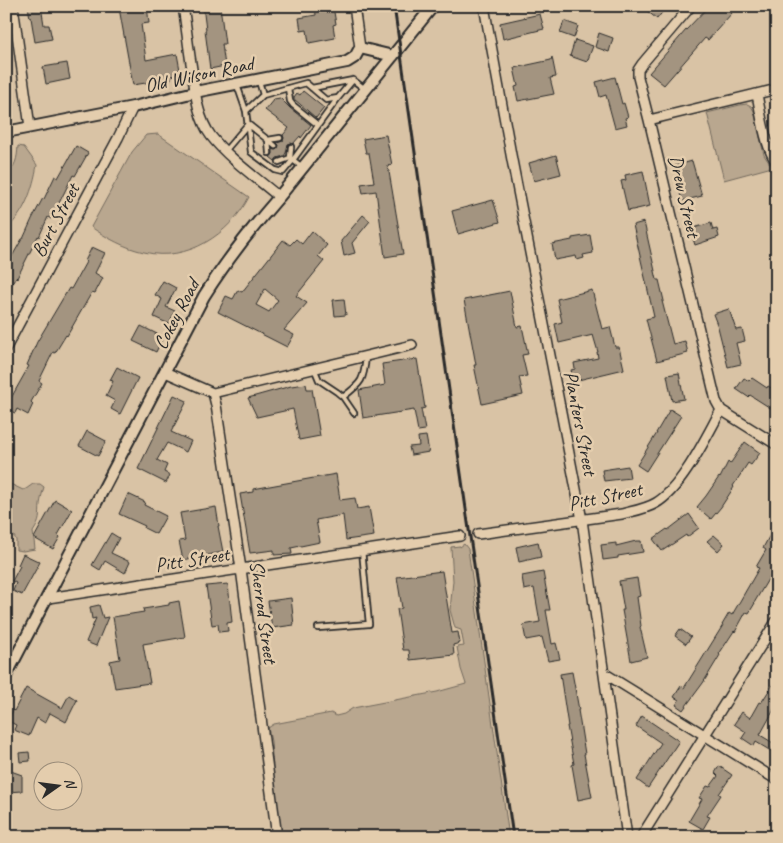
<svg xmlns="http://www.w3.org/2000/svg" width="783" height="843" font-family="Caveat,sans-serif">
<style>
.green{fill:#b9a78f;stroke:#72695d}
.building{fill:#a39480;stroke:#2b2b2b;fill-rule:evenodd}
.lines{fill:none;stroke-linecap:round;stroke-linejoin:round}
.service-casing{stroke:#2b2b2b;stroke-width:8}
.minor-casing{stroke:#2b2b2b;stroke-width:12}
.tertiary-casing{stroke:#2b2b2b;stroke-width:14}
.service{stroke:#e4cdad;stroke-width:4.5}
.minor{stroke:#e4cdad;stroke-width:9}
.tertiary{stroke:#e4cdad;stroke-width:10}
.rail{stroke:#2b2b2b;stroke-width:3}
.labels{text-anchor:middle;stroke-width:5;stroke-linejoin:round;paint-order:stroke}
.street-label{font-size:20px;fill:#2b2b2b;stroke:#e4cdad}
</style>
<rect width="100%" height="100%" fill="#d9c3a5"/>
<filter id="ink" filterUnits="userSpaceOnUse"><feTurbulence type="fractalNoise" baseFrequency=".02" numOctaves="2"/><feDisplacementMap in="SourceGraphic" scale="10" xChannelSelector="R" yChannelSelector="G"/><feConvolveMatrix kernelMatrix="1 2 1 2 8 2 1 2 1" color-interpolation-filters="sRGB"/></filter>
<g filter="url(#ink)">
<path class="green" d="M747,104L751,106L754,111L764,155L772,167L724,180L707,113L740,105Z
M158,134L249,197C230,234 187,263 144,252C125,248 107,238 91,227L132,152L146,135Z
M18,146L24,147L37,165C33,188 25,214 6,229V176C16,165 17,160 18,146Z
M6,482L23,490L26,489L33,484H40L44,487C42,493 41,499 40,504C39,517 41,520 33,532L35,549L23,551L16,550V540L14,536L6,534Z
M464,544L468,549L509,837H282L274,783L271,741L268,728L274,724L331,713L336,716L344,714L353,708L437,692L466,684L461,669L457,647L464,646L461,630L455,628L450,610L453,581L451,547L460,546V547Z"/>
<path class="building" d="M28,6H41L44,25H49L52,39L35,42L31,18H30Z
M133,6H147L149,23L141,24L146,60L177,54L180,70L175,71L176,75L171,76V79L133,85L119,8Z
M203,6H220L225,44H222L225,66L210,69L205,30H206Z
M315,6H333L336,24L333,25L335,38L309,43L307,30L301,31L299,18L316,15Z
M641,6H667L657,19Z
M709,6H724L732,13L708,40L705,38L664,85L649,73L686,30Z
M540,14L544,29L503,39L500,23Z
M564,21L578,26L574,38L560,33Z
M599,33L613,38L609,52L595,47Z
M575,40L593,46L587,62L570,56Z
M552,57L556,77L550,78L554,94L518,101L515,87L518,86L514,68L551,60Z
M67,63L70,79L46,84L43,67Z
M615,77L622,104L624,103L628,117L625,118L627,125L615,128L606,95L600,97L596,82Z
M303,91L324,108L316,118L294,99V97L297,93L300,95Z
M280,98L290,108L311,125L301,138L300,136L293,144L291,143L288,144L286,153L284,156L277,158L275,161L270,157L273,154V149L276,150L278,148L279,145L277,143L283,141L284,138L283,135L289,128L265,110L274,99Z
M386,135L392,165L388,166L403,254L385,257L376,191L363,193L361,184L374,182L369,153H366L363,139Z
M76,146L88,153L75,176L73,175L51,219L48,217L39,237L38,236L17,278L16,277L6,294V267L22,239H23L32,219L43,198L44,199L55,176L58,178Z
M556,155L561,174L534,181L529,163Z
M692,161L702,196L682,201L679,188H681L675,166Z
M643,171L650,206L628,211L621,181L626,180L625,175Z
M493,200L500,222L458,234L452,211Z
M363,215L370,221L352,243L355,253L344,256L341,241Z
M644,222L657,280H659L664,301H662L673,344L685,341L688,353L657,361L646,319L654,317L633,225Z
M711,223L713,230L717,229L719,237L695,245L690,229Z
M312,231L327,245L318,256L324,261L296,296L307,303L284,330L294,335L287,347L218,312L226,296L233,299L238,290L242,292L283,240L290,245L296,239L302,244ZM265,289L278,300L269,312L256,305Z
M590,235L593,253L583,255L584,258L577,260L576,256L555,260L552,244L572,240V238Z
M92,247L105,253L95,273L103,278L95,293L92,292L67,336L66,335L55,353L53,352L39,381L42,383L31,402L33,404L28,415L17,409L15,413L6,409V407L29,366L27,365L37,342L69,288L71,289L86,262L85,261Z
M163,281L176,288L166,307L175,311L169,324L154,317L162,299L155,295Z
M592,290L602,329L610,327L615,347H619L624,369L574,381L571,370L575,369L574,363L598,358L597,352H598L593,335L559,343L555,324L562,322L557,299Z
M510,291L517,327L522,326L528,354L522,355L527,376L519,377L523,395L482,404L474,365H476L464,300Z
M344,299L346,315L335,316L333,300Z
M729,309L736,330L742,329L745,341L736,343L741,364L728,367L718,327L713,314Z
M141,326L163,337L156,352L133,341Z
M417,359L425,408L421,409L425,430L418,431L414,410L363,418L359,390L385,385L382,364Z
M117,367L138,378L120,414L111,409L115,401L106,396L113,381L110,380Z
M679,373L684,399L672,401L667,375Z
M744,378L749,381L752,378L767,388L768,386L777,391V401L772,409L750,395L748,397L736,389Z
M306,384L307,389H312L320,436L299,440L293,409L257,417L248,398L291,386Z
M174,395L187,401L171,432L191,441L186,452L167,443L157,460L167,465L164,472L170,475L166,483L138,469Z
M670,409L681,416L646,471L637,465L657,433H656Z
M87,431L106,441L98,456L79,446Z
M426,436L429,452L411,455L409,447L419,446L418,437Z
M745,442L760,453L751,465L748,463L733,486L734,487L721,507L711,519L697,507L706,496L719,477L720,478L728,462L730,464Z
M628,466L630,478L604,481L602,470Z
M336,474L340,500L355,498L357,509L369,507L374,536L346,540L343,515L316,520L320,542L291,548L292,554L274,555V550L250,553L240,494L253,492V489Z
M128,494L145,502L144,505L166,516L156,534L144,528L145,526L119,514Z
M55,500L72,510L58,535L60,537L53,549L34,538Z
M216,507L219,526H218L223,552L183,560L179,541L185,540L180,513Z
M689,514L699,528L687,537L686,535L662,551L653,539L667,529L668,530Z
M111,533L119,538L111,553L130,562L125,573L105,561L100,570L92,565Z
M771,533L777,537V558L770,569L773,571L754,603H755L749,613L746,612L735,632L734,631L719,654L720,655L703,683L683,710L676,705L679,700L674,697L681,686L684,688L723,625H722L729,613L732,615L759,568L756,567L766,550L763,548Z
M714,535L724,544L718,551L707,541Z
M636,541H641L643,552L618,556V558L603,560L601,545L616,543V546Z
M538,542L541,557L519,562L516,547Z
M23,554L40,562L22,595L13,591L16,583L12,581L20,566L18,565Z
M442,571L452,633L458,632L460,643L453,645L454,655L410,660L409,650H403L397,609L402,608L397,577Z
M543,572L550,610H546L552,644L556,643L560,659L548,661L542,637L526,640L523,625L540,622L534,588L524,590L522,576Z
M637,578L640,596L637,597L641,626L640,627L647,657L631,661L622,610H624L619,581Z
M228,584L232,622L227,623L228,631L219,632L218,624L212,625L206,586Z
M291,598L294,625L272,628L268,601Z
M179,601L185,637L143,644L150,683L115,688L110,661L120,659L113,617L144,612L143,609L169,605V603Z
M99,605L103,618L108,617L96,646L86,642L96,618L92,619L90,607Z
M680,629L691,637L686,644L675,636Z
M572,672L579,710H578L585,754H584L592,797L578,800L572,765L574,764L567,726H568L560,674Z
M777,678V704L760,735L775,744L771,751L756,742L754,746L742,738L746,732L734,724L742,712L750,718L759,702L761,703Z
M26,688L62,708L69,695L77,700L66,722L50,713L45,723L37,718L29,736L14,730L16,725L8,721L13,710L14,711Z
M642,716L679,741L648,788L637,780L661,743L636,726Z
M29,752L30,761L20,762L19,753Z
M719,766L732,775L719,794L721,795L707,816L710,817L703,829L689,821L702,799L699,798L707,786L710,787L718,776L715,773Z
M8,770L22,775V791L6,792V774H8Z"/>
<g class="lines">
<defs>
<path id="service" d="M259,81L263,95L306,83L326,100L338,98L353,80L365,89
M237,85L246,111L251,152L275,170L283,172L293,160L302,167
M288,88L290,101L293,105L318,125
M312,88L353,80
M246,111L263,95
M268,140L269,153
M268,140L275,146
M291,147L290,158L293,160
M225,151L248,124L268,140L280,138
M293,160L338,98
M279,162L290,158
M314,368L319,380L337,392L343,397L354,413
M343,397C362,383 364,380 366,356
M318,628L369,624L362,550"/>
<path id="minor" d="M13,6L30,127
M183,6C186,25 188,44 191,63C195,87 196,116 211,136C228,158 258,179 279,197
M354,6L360,48
M484,6L512,160L582,520L627,837
M691,6L642,64L638,70V77L649,120L716,401L721,410L777,445
M757,94C760,110 766,152 777,162
M649,120L777,89
M6,348L118,138L133,107
M165,372L213,393L412,345
M213,393L216,405L241,569L277,837
M478,534L622,514C633,511 646,509 656,503C682,488 706,437 721,410
M48,598L460,536
M604,673L777,780
M641,837L777,620"/>
<path id="tertiary" d="M6,132L133,107L195,92L347,62L355,57L360,48L393,56
M6,676L204,296C226,261 252,228 279,197L433,6"/>
</defs>
<use href="#service" class="service-casing"/>
<use href="#minor" class="minor-casing"/>
<use href="#tertiary" class="tertiary-casing"/>
<use href="#service" class="service"/>
<use href="#minor" class="minor"/>
<use href="#tertiary" class="tertiary"/>
<path class="rail" d="M394,6L513,837"/>
</g>
</g>
<g class="labels">
<g class="street-label">
<text transform="translate(199 74) rotate(-12)" y="7">Old Wilson Road</text>
<text transform="translate(685 196) rotate(77)" y="7">Drew Street</text>
<text transform="translate(55 220) rotate(-62)" y="7">Burt Street</text>
<text transform="translate(176 314) rotate(-62)" y="7">Cokey Road</text>
<text transform="translate(581 423) rotate(79)" y="7">Planters Street</text>
<text transform="translate(605 496) rotate(-12)" y="7">Pitt Street</text>
<text transform="translate(192 559) rotate(-9)" y="7">Pitt Street</text>
<text transform="translate(264 612) rotate(82)" y="7">Sherrod Street</text>
</g>
</g>
<rect width="783" height="843" fill="none" stroke="#e4cdad" stroke-width="25"/>
<rect x="12" y="12" width="758" height="818" fill="none" stroke="#2b2b2b" stroke-width="2" filter="url(#ink)"/>
<g transform="translate(58 786) rotate(76)"><circle r="24" fill="#e4cdad" stroke="#9a8c79"/>
<path d="M0-4L9 19L0 12L-9 19Z" fill="#2b2b2b"/>
<text y="-8" font-size="14" font-weight="bold" text-anchor="middle" fill="#2b2b2b">N</text>
</g>
</svg>
